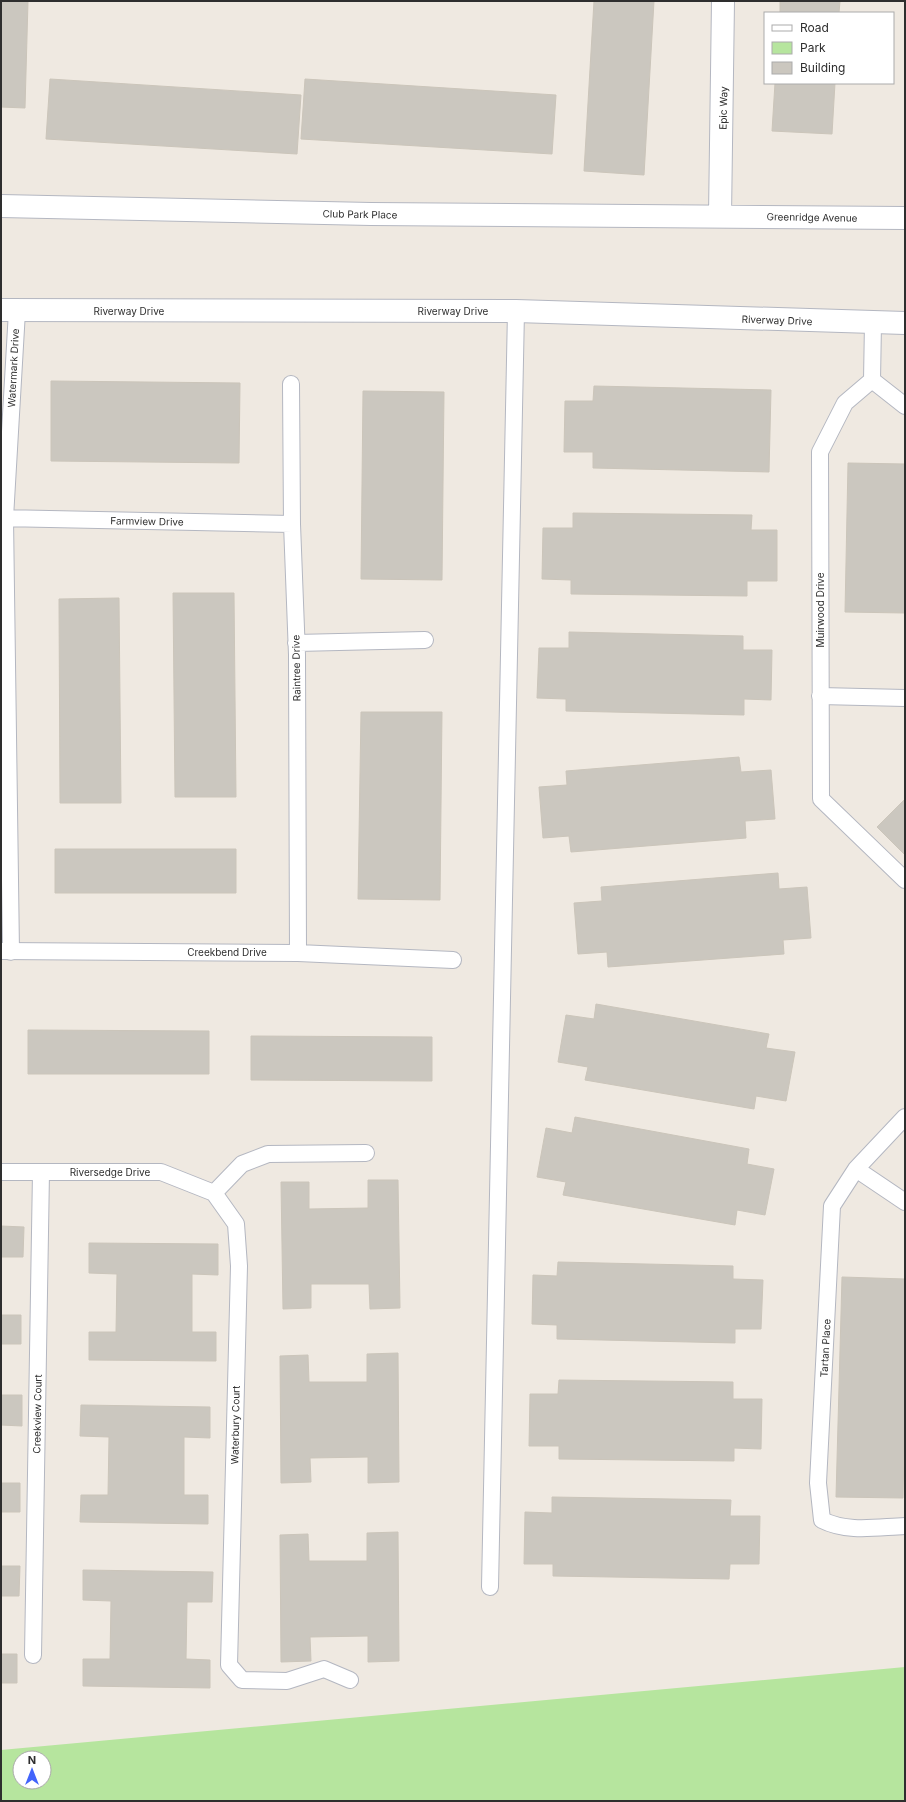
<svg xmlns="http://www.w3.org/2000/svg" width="906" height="1802" font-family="Inter,sans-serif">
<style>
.green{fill:#b6e59e;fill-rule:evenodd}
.building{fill:#cbc7bf;stroke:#cbc5ba}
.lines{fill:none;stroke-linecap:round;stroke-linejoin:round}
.lane-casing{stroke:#b4b7c1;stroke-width:18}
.street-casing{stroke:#b4b7c1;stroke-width:24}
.lane{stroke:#fff;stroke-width:16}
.street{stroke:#fff;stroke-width:22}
.labels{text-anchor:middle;stroke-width:3.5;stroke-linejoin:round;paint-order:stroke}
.street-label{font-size:10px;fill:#2e2e2e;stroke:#fff}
</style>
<rect width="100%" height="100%" fill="#efe9e1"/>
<path class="green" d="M905,1667V1801H1V1750ZM20,1758H44V1782H20Z"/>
<path class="building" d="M1,1H28L25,108L1,107Z
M594,1H654L644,175L584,171Z
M780,1H840L839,13H780Z
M50,79L301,95L297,154L46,139Z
M305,79L556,95L552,154L301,139Z
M775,83H835L832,134L772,131Z
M51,381L240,383L239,463L51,461Z
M594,386L771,390L769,472L593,468V452H564L565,401H593Z
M363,391L444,392L442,580L361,579Z
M848,463L905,464V613L845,612Z
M573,513L752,515L751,530H777V581H747V596L571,594V580L542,579L543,528H573Z
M173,593H234L236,797H175Z
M119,598L121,803H60L59,599Z
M569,632L743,636V650H772L771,700L744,699V715L566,711V699L537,698L539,648H569Z
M361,712H442L440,900L358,899Z
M739,757L741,772L771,770L775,819L745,821L746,838L571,852L569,836L543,838L539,787L567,785L566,771Z
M905,799V855L877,827Z
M55,849H236V893H55Z
M778,873L779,889L807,887L811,938L783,940L784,954L608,967L607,952L578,954L574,903L602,901L601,887Z
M596,1004L769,1034L766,1048L795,1052L786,1101L756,1096L754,1109L585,1080L588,1067L558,1062L566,1015L594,1019Z
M28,1030L209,1031V1074H28Z
M251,1036L432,1037V1081L251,1080Z
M575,1117L749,1149L747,1164L774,1169L765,1215L737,1210L735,1225L563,1195L566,1182L537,1177L546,1128L572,1133Z
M368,1180H398L400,1308L370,1309L369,1284H311V1308L283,1309L281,1182H309V1209L368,1208Z
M1,1226L24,1227L23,1257H1Z
M89,1243L218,1244V1275L192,1274V1332H216V1361L89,1360V1332H116L117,1274L89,1273Z
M558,1262L733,1266V1279L763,1280L761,1329H735V1343L557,1339V1325L532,1324L533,1275L557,1276Z
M842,1277L905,1279V1403L903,1498L836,1497Z
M1,1315H21V1344H1Z
M398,1353L399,1482L368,1483V1457L310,1458L311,1482L281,1483L280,1356L308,1355L309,1382H367V1354Z
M559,1380L733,1382V1399H762L761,1449L734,1448V1461L559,1459V1446H529L530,1394H558Z
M1,1395H22V1426L1,1425Z
M81,1405L210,1407V1438L184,1437V1495H208V1524L80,1522L81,1495H108L109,1437L80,1436Z
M1,1483H20V1512H1Z
M552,1497L731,1500L730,1516H760L759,1564H730L729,1579L553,1576V1564H524L525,1512L552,1513Z
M398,1532L399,1661L368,1662V1636L310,1637L311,1661L281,1662L280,1535L308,1534L309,1561H367V1533Z
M1,1566H20L19,1596H1Z
M83,1570L213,1572L212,1602H187L186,1659L210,1660V1688L83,1686V1659H110L111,1601L83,1600Z
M1,1654H17V1683H1Z"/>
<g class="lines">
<defs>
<path id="lane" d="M873,323L872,380L845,403L820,452L821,799L905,880
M872,380L905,406
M291,384L292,524L297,655L298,953
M1,518L292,524
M296,643L425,640
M820,696L905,698
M1,951L298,953L453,960
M11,952L5,518L17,311
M905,1117L856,1169L832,1206L818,1483L822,1520C848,1533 877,1527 905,1526
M856,1169L905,1202
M1,1172H161L214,1193
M214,1193L236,1224L239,1266L229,1665L242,1680L287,1681L324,1669L350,1680
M214,1193L242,1164L268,1154L366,1153
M490,1587L516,311
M33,1655L41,1172"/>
<path id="street" d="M1,206L371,214L905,218
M720,216L723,1
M1,310L516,311L905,323"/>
</defs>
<use href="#lane" class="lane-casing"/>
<use href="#street" class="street-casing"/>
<use href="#lane" class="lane"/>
<use href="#street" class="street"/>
</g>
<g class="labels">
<g class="street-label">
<text transform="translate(723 108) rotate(-89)" y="4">Epic Way</text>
<text transform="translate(360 214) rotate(1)" y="4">Club Park Place</text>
<text transform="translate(812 217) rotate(1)" y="4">Greenridge Avenue</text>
<text x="129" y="315">Riverway Drive</text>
<text x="453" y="315">Riverway Drive</text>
<text transform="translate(777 320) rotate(2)" y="4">Riverway Drive</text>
<text transform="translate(13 368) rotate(-87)" y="4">Watermark Drive</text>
<text transform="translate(147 521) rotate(1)" y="4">Farmview Drive</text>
<text transform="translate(820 610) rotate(-90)" y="4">Muirwood Drive</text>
<text transform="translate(296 668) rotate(-91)" y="4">Raintree Drive</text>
<text x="227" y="956">Creekbend Drive</text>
<text x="110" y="1176">Riversedge Drive</text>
<text transform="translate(825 1348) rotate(-87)" y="4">Tartan Place</text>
<text transform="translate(37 1414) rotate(-89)" y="4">Creekview Court</text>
<text transform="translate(235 1425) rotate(-89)" y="4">Waterbury Court</text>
</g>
</g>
<rect width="906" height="1802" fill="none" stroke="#2e2e2e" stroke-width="4"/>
<rect x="764" y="12" width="130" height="72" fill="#ffffff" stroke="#ababab"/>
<rect x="772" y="25" width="20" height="6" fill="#ffffff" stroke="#ababab"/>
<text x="800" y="32" font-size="12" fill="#2e2e2e">Road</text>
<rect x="772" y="42" width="20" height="12" fill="#b6e59e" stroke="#ababab"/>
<text x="800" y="52" font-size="12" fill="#2e2e2e">Park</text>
<rect x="772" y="62" width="20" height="12" fill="#cbc7bf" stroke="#ababab"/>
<text x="800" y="72" font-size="12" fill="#2e2e2e">Building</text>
<g transform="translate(32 1770)"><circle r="19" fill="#ffffff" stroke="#ababab"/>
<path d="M0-3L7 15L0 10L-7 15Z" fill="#4264fb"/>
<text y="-6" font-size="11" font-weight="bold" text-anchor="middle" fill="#2e2e2e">N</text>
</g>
</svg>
